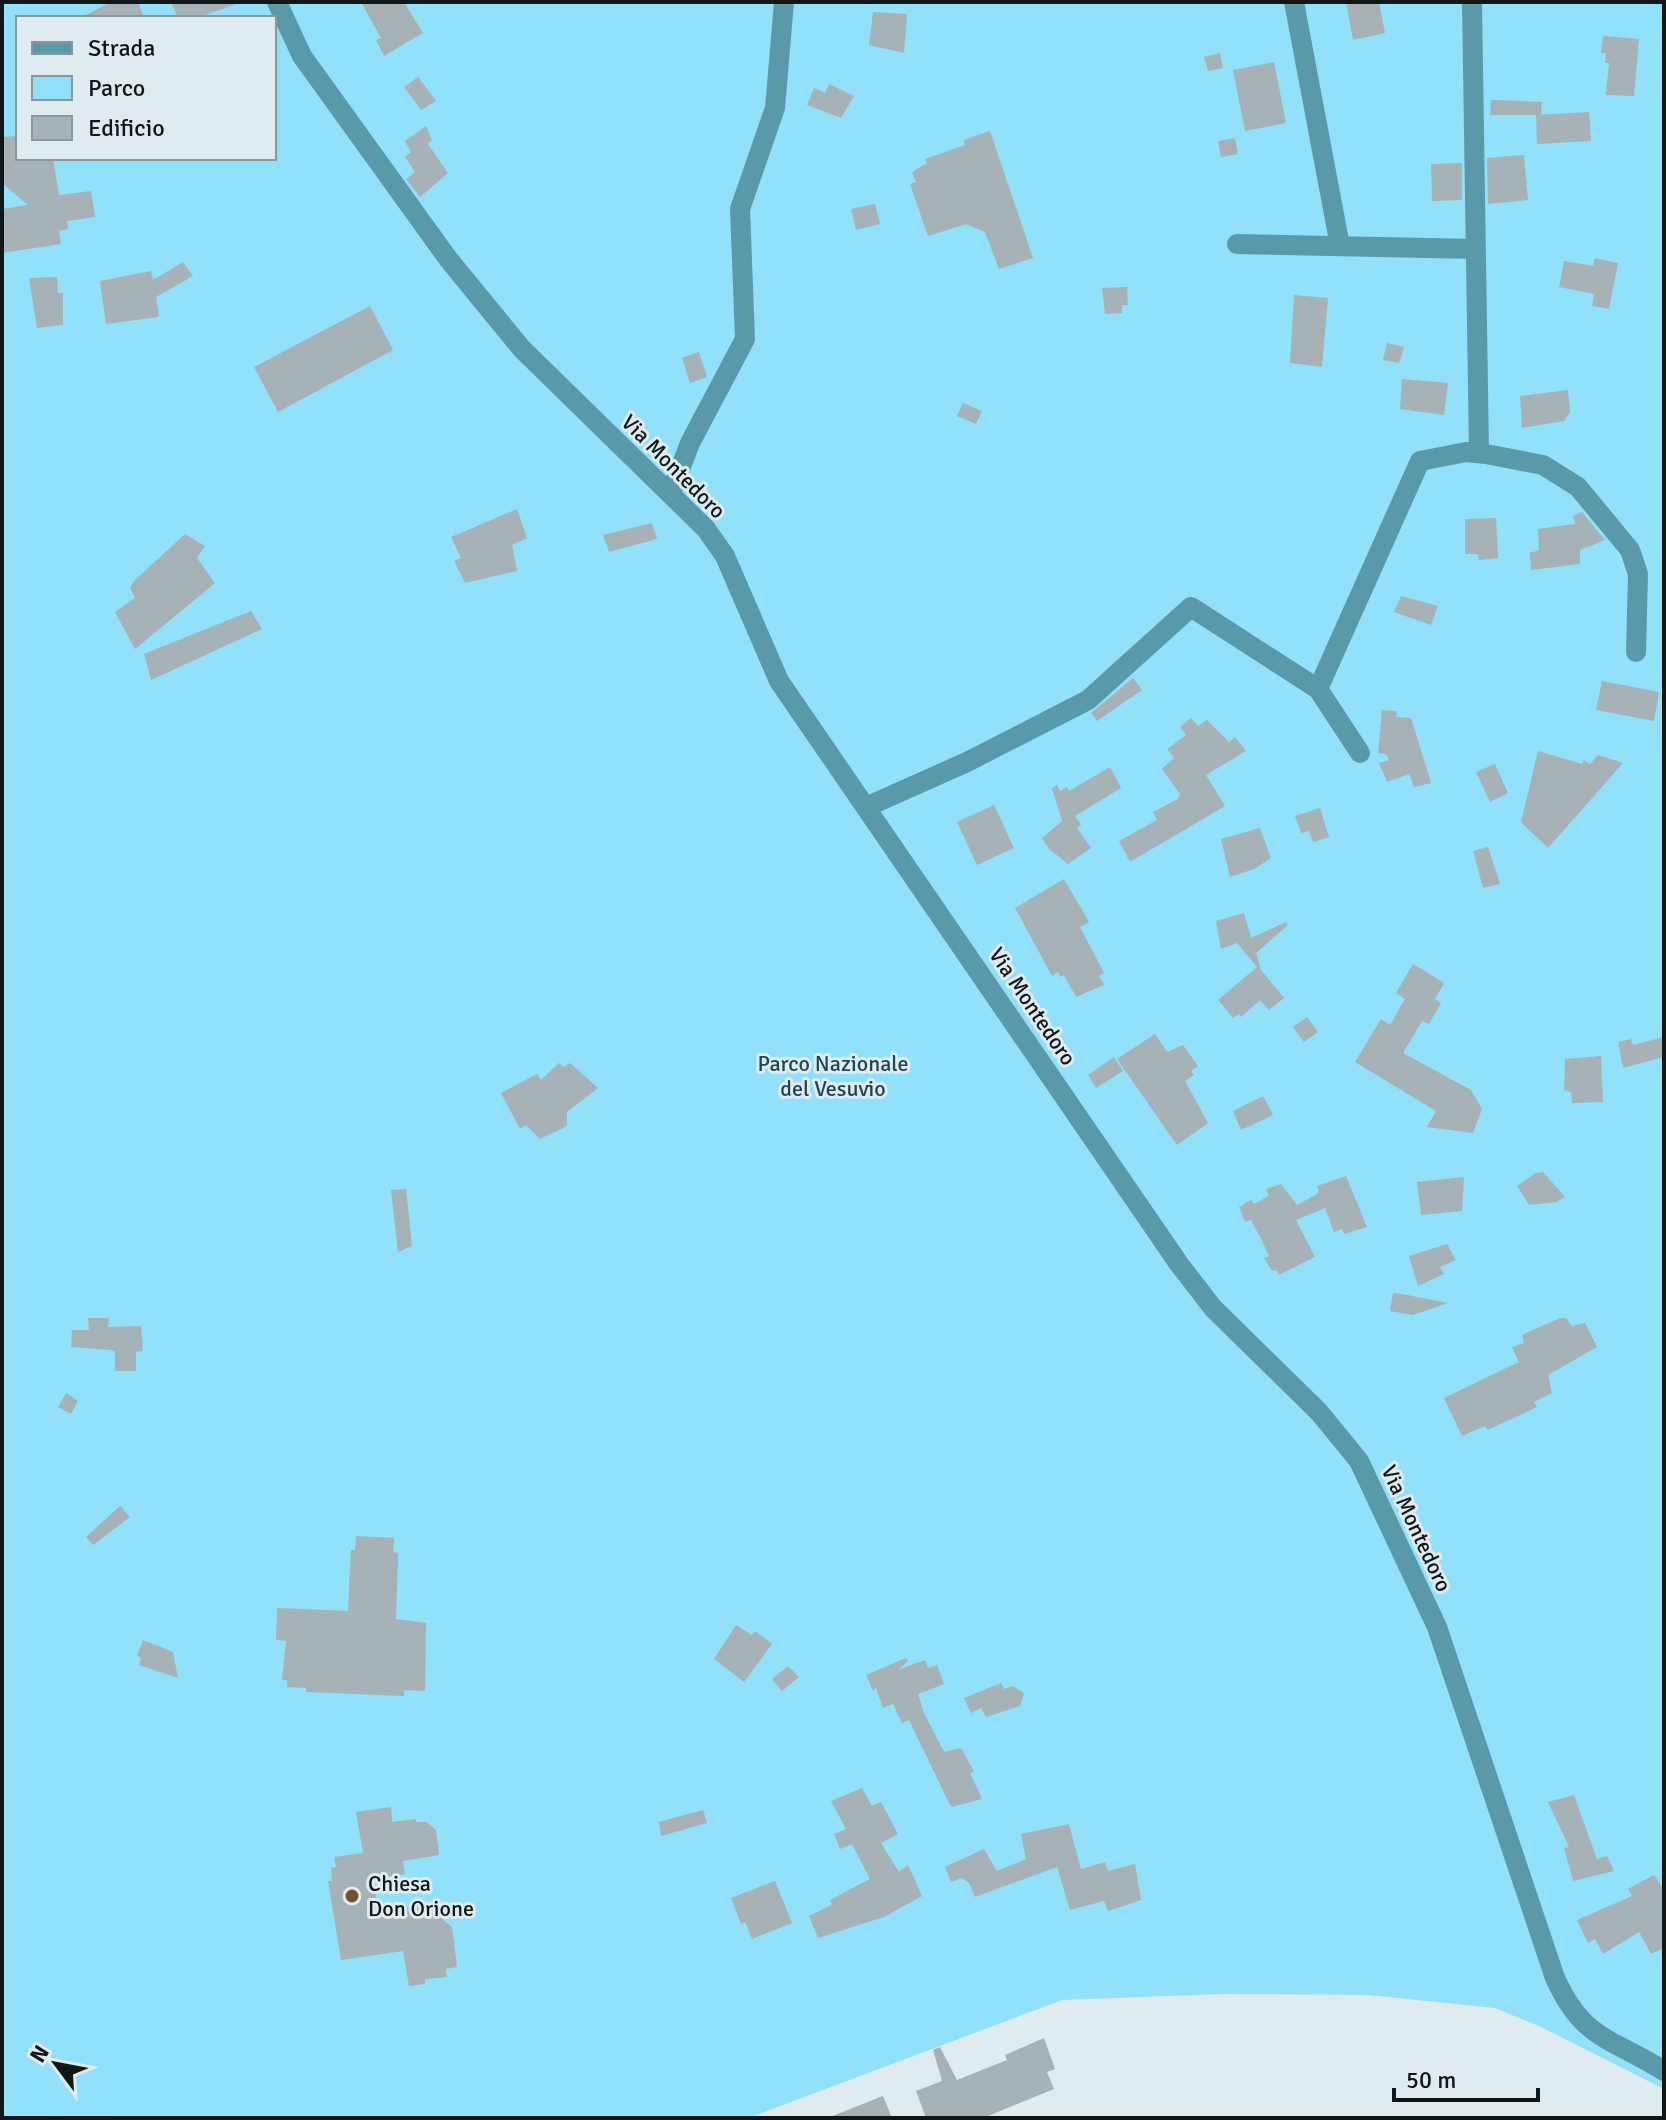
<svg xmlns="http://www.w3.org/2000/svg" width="1666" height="2120" font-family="Signika,sans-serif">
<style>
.green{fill:#90e1f9;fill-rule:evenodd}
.building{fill:#a6b2b5}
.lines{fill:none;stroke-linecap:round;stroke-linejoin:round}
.minor{stroke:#5a99aa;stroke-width:20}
.poi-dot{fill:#735129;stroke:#dfebef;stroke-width:3}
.labels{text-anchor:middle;stroke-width:6;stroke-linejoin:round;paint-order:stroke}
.street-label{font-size:22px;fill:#111617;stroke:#dfebef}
.park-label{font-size:22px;fill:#1d4752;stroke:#dfebef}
.poi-label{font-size:22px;fill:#111617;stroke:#dfebef;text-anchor:start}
</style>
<rect width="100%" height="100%" fill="#dfebef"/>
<path class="green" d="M2,2H1664V2089L1541,2027L1495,2008L1368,1995L1223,1994L1062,2000L749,2118H2ZM18,18H274V158H18Z"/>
<path class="building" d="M111,2H138L144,18H80Z
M171,2H236V4L197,18H178Z
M361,2H404L423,33L384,56L376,40L381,38Z
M1346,2H1379L1385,33L1353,40Z
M873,12L907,14L904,53L869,45Z
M1603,36L1639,39L1634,96L1606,95L1609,63H1605L1606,53H1601Z
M1220,53L1223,68L1208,71L1204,57Z
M1274,62L1286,123L1245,131L1233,70Z
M418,77L436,101L421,110L404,87Z
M829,84L854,96L841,118L807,105L814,88L825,93Z
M1491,100L1542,102L1541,115H1490Z
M1589,112L1591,141L1537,144L1536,115Z
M426,126L432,140L428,144L448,173L420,197L406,179L415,172L405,157L411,152L405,141Z
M990,131L1033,258L999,269L985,232L966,224L928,236L910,184L916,182L912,172L927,163L925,159L965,145L964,140Z
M17,136L18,158H53L59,195L91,191L95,217L67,221L68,229L59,231L61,244L2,253V209L28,205L2,183V137Z
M1235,138L1238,154L1221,157L1218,141Z
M1524,155L1528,200L1488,204L1487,158Z
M1462,163V200L1432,201L1431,164Z
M875,204L880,224L856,230L851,209Z
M1595,258L1618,263L1609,309L1592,306L1594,294L1559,287L1564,261L1593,266Z
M183,262L193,276L156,297L159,317L106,324L100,281L151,271L153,280Z
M57,277L58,293H63V325L37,328L29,278Z
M1127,287L1128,305H1122V313L1105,314L1102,288Z
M1294,295L1328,298L1322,367L1290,363Z
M370,306L393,350L278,412L254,367Z
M1387,343L1404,347L1399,363L1383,360Z
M699,352L707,377L690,383L682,358Z
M1402,379L1448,383L1444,415L1400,409Z
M1568,390L1570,412L1564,421L1522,428L1520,396Z
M963,403L982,411L976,424L957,416Z
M517,509L527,538L512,545L517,571L465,583L454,561L461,558L451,537Z
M1582,512L1605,540L1580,550V564L1531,570L1530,553L1539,550L1538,529L1575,524L1573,516Z
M1496,518L1498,558L1479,560L1478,554H1465V519Z
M652,523L657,539L609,552L603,535Z
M185,534L205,546L197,558L215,583L135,649L115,612L135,598L130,588L134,581Z
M1401,596L1438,606L1431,625L1394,612Z
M251,611L262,629L151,680L144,654Z
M1133,678L1142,690L1097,721L1091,713Z
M1602,681L1659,692L1654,721L1596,710Z
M1382,710L1397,711L1396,717L1411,718L1431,783L1414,787L1409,774L1387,782L1379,763L1389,760L1386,754L1378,753Z
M1191,718L1198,726L1207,720L1229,742L1235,737L1246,751L1206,775L1225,806L1130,862L1119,841L1157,820L1153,812L1178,799L1180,794L1162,769L1174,758L1167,749L1186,735L1180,727Z
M1538,751L1582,764L1584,760L1590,764L1598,755L1623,763L1548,848L1521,822Z
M1495,764L1508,793L1490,802L1476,772Z
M1110,767L1121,788L1075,816L1081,825L1077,828L1091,848L1068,864L1049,849L1042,838L1062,821L1052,788L1057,785L1060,791L1067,787L1069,791Z
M994,805L1014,848L977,865L957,822Z
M1320,808L1329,837L1313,842L1309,831L1301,833L1295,816Z
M1260,828L1271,858L1254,869L1230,877L1221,839Z
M1488,847L1500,884L1483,888L1473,851Z
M1064,879L1089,922L1080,927L1104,973L1099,976L1104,985L1076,997L1064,975L1060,977L1058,972L1052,976L1015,908Z
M1244,913L1251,938L1286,922L1288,925L1256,953L1261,970L1284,998L1269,1010L1260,1000L1241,1017L1239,1014L1233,1018L1218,1000L1257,967L1237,943L1221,949L1216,921Z
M1413,964L1444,983L1435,999L1441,1003L1429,1024L1422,1021L1403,1053L1471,1090L1482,1109L1473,1133L1427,1127L1436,1111L1355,1062L1381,1019L1390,1025L1405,999L1396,993Z
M1307,1017L1318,1032L1304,1042L1293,1027Z
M1155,1034L1167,1052L1183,1045L1198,1066L1191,1071L1194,1075L1185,1081L1208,1123L1177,1145L1117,1059Z
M1664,1037V1057L1623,1068L1618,1042L1631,1039L1633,1045Z
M1601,1056L1603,1102L1572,1103L1571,1092L1564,1090L1565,1059Z
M1114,1057L1123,1071L1096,1088L1088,1075Z
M559,1063L564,1067L570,1063L598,1088L567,1112V1126L540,1139L526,1125L520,1129L501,1093L537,1074L541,1080Z
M1263,1096L1273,1115L1241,1130L1233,1111Z
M1543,1172L1565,1197L1556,1202L1529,1205L1517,1186L1536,1173Z
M1346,1176L1367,1227L1344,1234L1342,1229L1334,1232L1325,1208L1296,1220L1315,1257L1279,1275L1276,1270L1272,1271L1264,1258L1269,1256L1262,1241L1251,1220L1245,1222L1239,1207L1251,1200L1254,1204L1269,1196L1266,1189L1281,1184L1297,1205L1319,1193L1317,1186Z
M1464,1177L1462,1211L1421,1215L1417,1182Z
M406,1189L412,1246L398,1252L391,1190Z
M1447,1244L1456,1260L1440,1267L1444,1274L1418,1286L1409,1256Z
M1393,1293L1402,1294L1448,1303L1413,1315L1390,1311Z
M88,1318H109L108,1327L141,1326L143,1351L136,1352V1371H115V1352L111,1350L71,1347L72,1330H89Z
M1560,1318H1566L1572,1326L1585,1323L1597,1347L1548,1375L1552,1393L1534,1402L1537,1407L1488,1430L1485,1426L1462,1436L1444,1398L1519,1362L1512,1347L1524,1343L1522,1335Z
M66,1393L78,1401L71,1414L58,1407Z
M120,1506L130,1517L93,1545L86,1537Z
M356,1536L394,1538L393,1552L398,1553L396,1619L426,1623L425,1691L404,1690V1696L306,1692V1688L287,1687V1680H282L286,1641L276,1640L277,1608L348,1611L351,1550H355Z
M736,1625L752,1635L755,1631L772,1644L744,1682L714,1659Z
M143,1640L173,1652L178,1678L139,1665L141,1658L137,1656Z
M906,1658L908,1661L898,1670L925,1660L928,1668L937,1665L944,1684L918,1694L924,1713L944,1752L961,1748L974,1772L970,1773L982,1799L951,1807L909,1720L902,1723L893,1704L883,1708L876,1688L873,1691L866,1675Z
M788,1666L799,1677L782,1691L772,1679Z
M1001,1683L1004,1689L1013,1686L1024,1693L1020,1706L986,1717L981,1708L971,1713L964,1698Z
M862,1788L872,1806L881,1802L898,1834L881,1843L899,1872L908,1865L922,1896L884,1917L818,1938L809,1916L832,1905L830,1900L870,1879L852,1844L840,1849L834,1834L846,1829L831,1801Z
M1574,1795L1597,1859L1607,1856L1614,1871L1573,1881L1564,1848L1569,1847L1548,1802Z
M391,1807L392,1822L416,1819V1822H426L436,1830L439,1855L403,1861L405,1874L373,1879L378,1909L442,1904L443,1920L452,1927L457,1967L446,1969L447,1977L425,1979V1984L409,1986L403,1951L341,1960L328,1881H332L331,1868L336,1867L334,1857L363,1853L356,1812Z
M703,1810L707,1823L661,1836L659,1822Z
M1069,1824L1081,1869L1105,1862L1108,1871L1135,1864L1141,1900L1108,1911L1104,1901L1070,1910L1057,1867L975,1897L969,1883L962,1878L951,1882L945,1867L984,1849L997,1871L1026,1859L1021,1834Z
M1654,1875L1664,1890V1948L1651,1954L1639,1932L1603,1954L1595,1939L1588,1943L1577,1920L1632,1896L1628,1889Z
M775,1881L792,1923L752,1939L745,1922L741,1924L731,1898Z
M1044,2038L1055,2069L1047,2072L1054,2089L983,2118H926L916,2091L942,2081L933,2050L940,2047L957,2080L1007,2060L1005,2055Z
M883,2096L892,2118H830V2117Z"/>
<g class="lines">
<path class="minor" d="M277,2L302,56L449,260L522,349L706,529L725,556L779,681L1179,1264L1213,1308L1319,1412L1359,1461L1437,1627L1555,1978C1584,2041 1610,2037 1664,2071
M1294,2L1340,246
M1472,2L1479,453
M1237,244L1476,249
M671,493L690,443L745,339L740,209L775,108L784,2
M1318,689L1420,461L1466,452L1486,454L1543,465L1578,487L1630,550L1638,574L1636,652
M866,807L967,762L1088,700L1191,607L1318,689L1360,753"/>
</g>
<circle class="poi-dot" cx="352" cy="1896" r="8"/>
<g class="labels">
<g class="street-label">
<text transform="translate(674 466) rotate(45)" y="8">Via Montedoro</text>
<text transform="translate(1033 1006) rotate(56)" y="8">Via Montedoro</text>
<text transform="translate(1417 1528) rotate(65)" y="8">Via Montedoro</text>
</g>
<g class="park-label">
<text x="833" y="1071">Parco Nazionale<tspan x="833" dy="25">del Vesuvio</tspan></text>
</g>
<g class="poi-label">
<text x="368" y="1891">Chiesa<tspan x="368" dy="25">Don Orione</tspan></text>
</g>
</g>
<rect width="1666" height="2120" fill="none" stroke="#111617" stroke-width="8"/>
<rect x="16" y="16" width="260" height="144" fill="#dfebef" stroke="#8d9699" stroke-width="2"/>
<rect x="32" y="42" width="40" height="12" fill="#5a99aa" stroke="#8d9699" stroke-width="2"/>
<text x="88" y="56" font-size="24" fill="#111617">Strada</text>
<rect x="32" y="76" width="40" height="24" fill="#90e1f9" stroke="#8d9699" stroke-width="2"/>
<text x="88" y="96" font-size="24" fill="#111617">Parco</text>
<rect x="32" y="116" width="40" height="24" fill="#a6b2b5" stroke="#8d9699" stroke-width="2"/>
<text x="88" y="136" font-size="24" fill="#111617">Edificio</text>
<g transform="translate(56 2064) rotate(302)" stroke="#dfebef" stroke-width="6" paint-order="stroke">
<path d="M0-6L14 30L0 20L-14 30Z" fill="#111617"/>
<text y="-12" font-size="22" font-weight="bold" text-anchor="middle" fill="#111617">N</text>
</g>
<path d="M1394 2088v12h144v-12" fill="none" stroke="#111617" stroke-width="4"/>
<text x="1406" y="2088" font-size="24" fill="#111617" stroke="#dfebef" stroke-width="6" paint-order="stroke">50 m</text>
</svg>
